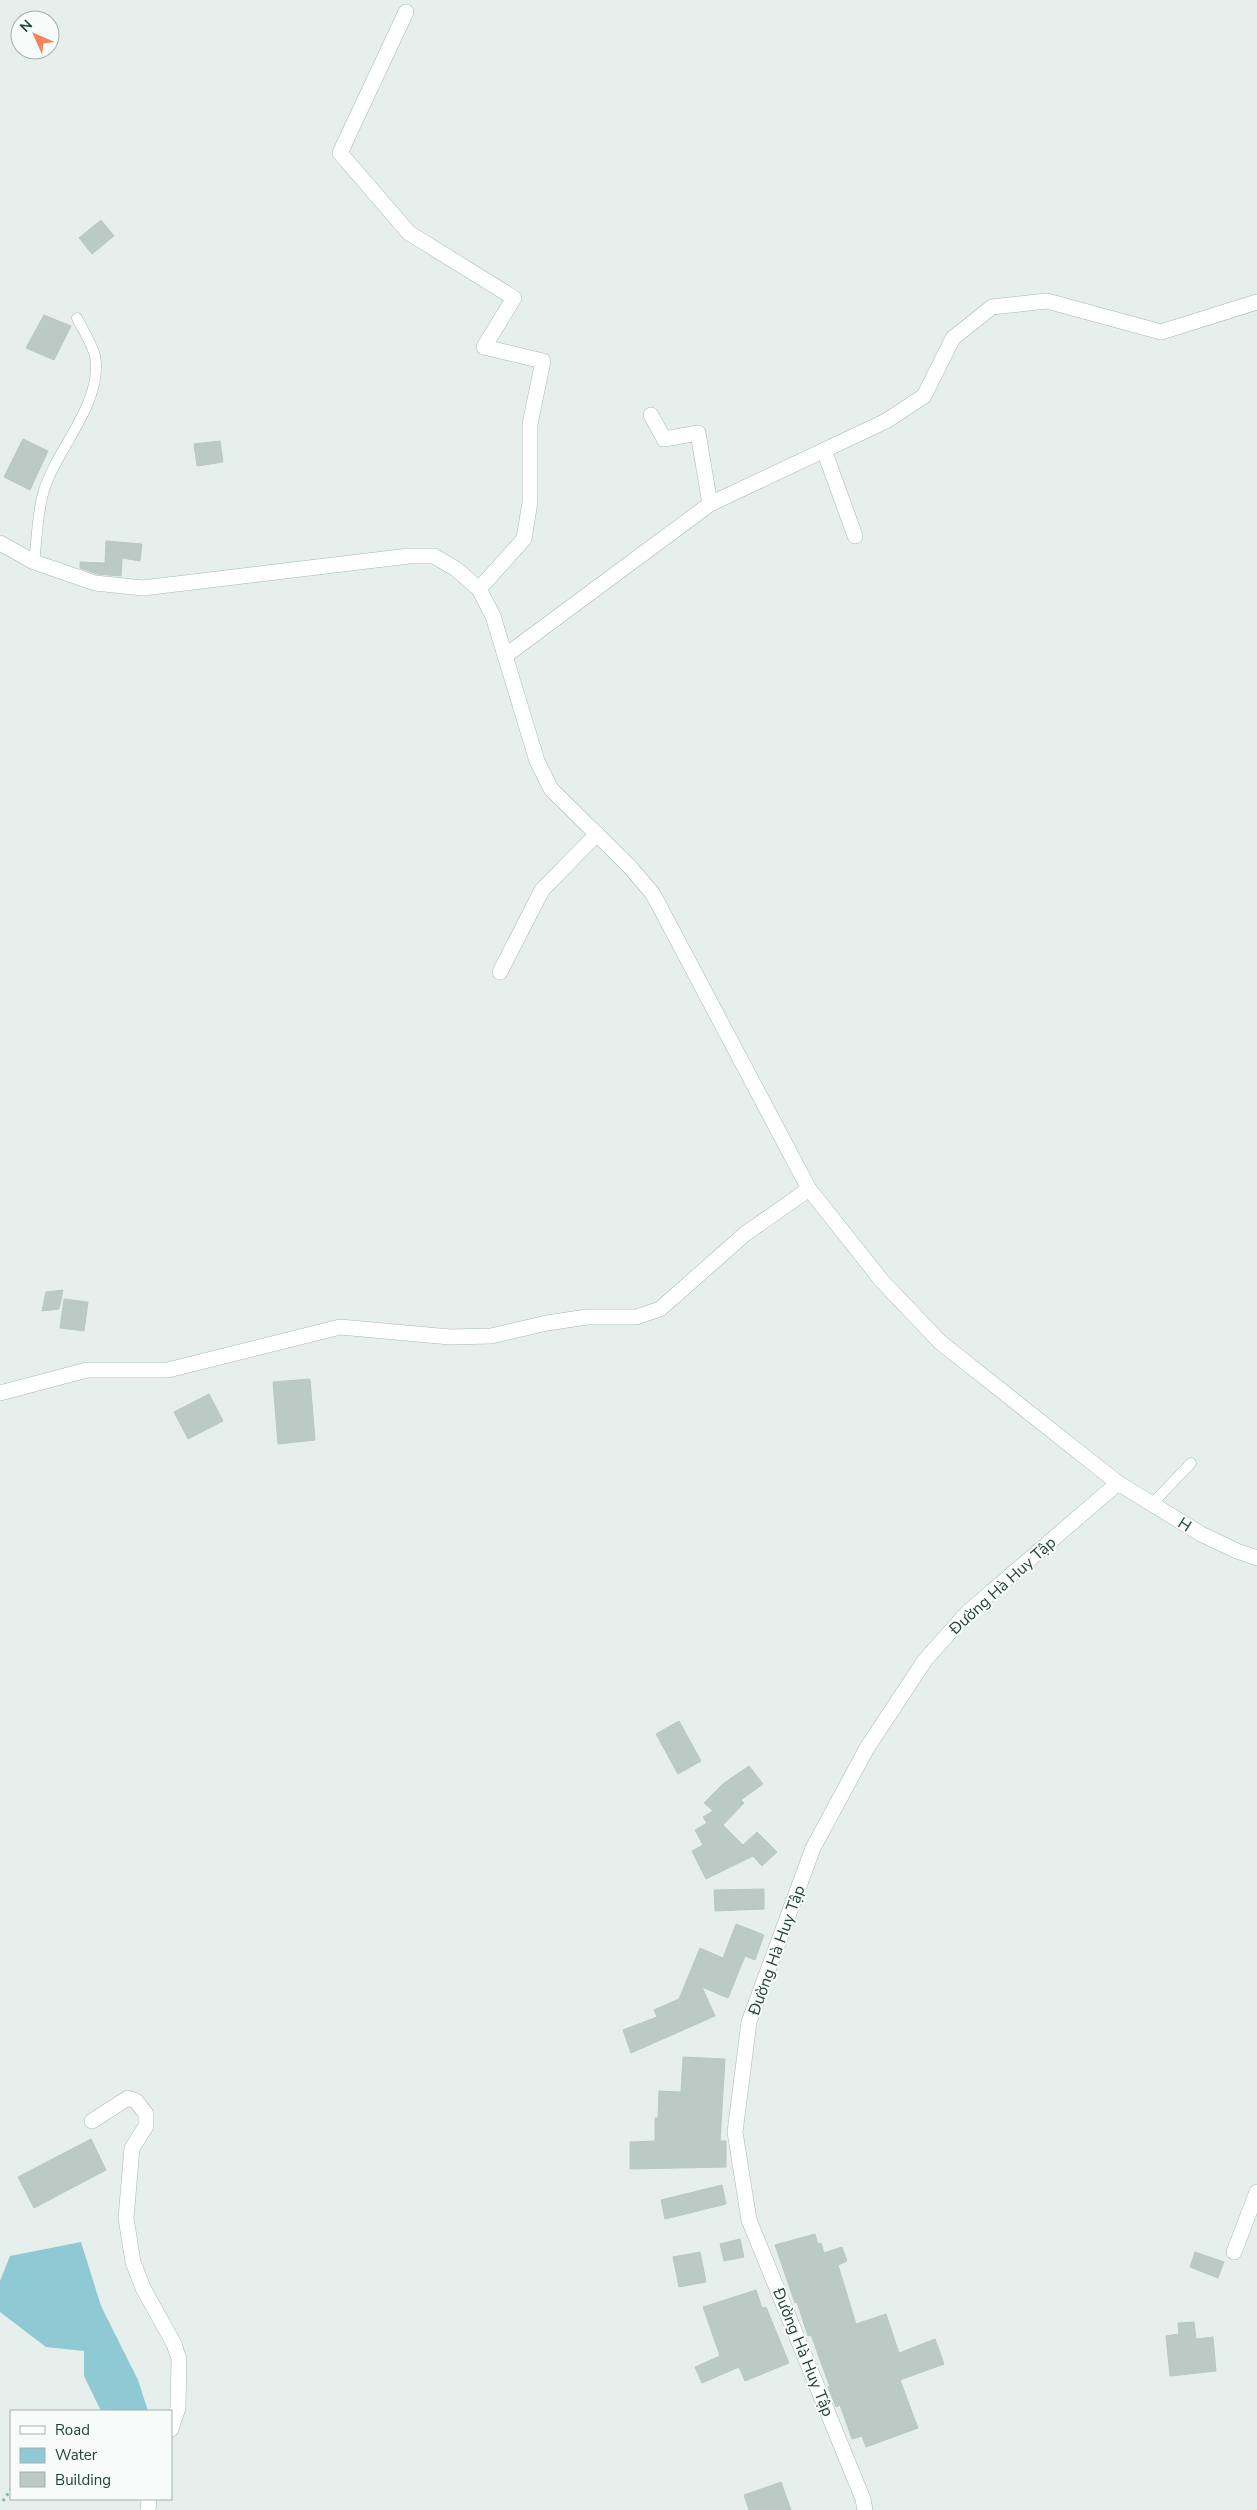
<svg xmlns="http://www.w3.org/2000/svg" width="1257" height="2510" font-family="'Nunito Sans',sans-serif">
<style>
.water{fill:#8ec9d4}
.building{fill:#bbcac4;stroke:#b8c9c2}
.lines{fill:none;stroke-linecap:round;stroke-linejoin:round}
.lane-casing{stroke:#a8b8b2;stroke-width:11}
.street-casing{stroke:#a8b8b2;stroke-width:16}
.secondary-casing{stroke:#a4bbb3;stroke-width:16}
.path{stroke:#86b3a5;stroke-width:3;stroke-dasharray:2.5 4;stroke-linecap:butt}
.lane{stroke:#fff;stroke-width:10}
.street{stroke:#fff;stroke-width:15}
.secondary{stroke:#fff;stroke-width:15}
.labels{text-anchor:middle;stroke-width:4;stroke-linejoin:round;paint-order:stroke}
.street-label{font-size:16px;fill:#24423a;stroke:#f7fbf9}
</style>
<rect width="100%" height="100%" fill="#e6efeb"/>
<path class="water" d="M81,2242L101,2306L138,2380L148,2411H101L84,2376V2351L46,2347L0,2312V2281L10,2256Z"/>
<path class="building" d="M101,220L114,236L92,254L79,238Z
M44,315L71,326L54,360L26,348Z
M23,439L48,451L30,490L4,477Z
M220,441L223,462L197,466L194,444Z
M106,541L142,544L140,561L122,558L121,576L97,574L80,568V562L105,563Z
M63,1290L59,1309L42,1311L46,1292Z
M64,1299L88,1302L84,1331L60,1328Z
M310,1379L315,1440L278,1444L273,1382Z
M209,1394L223,1421L188,1439L174,1412Z
M679,1721L701,1761L678,1774L656,1734Z
M749,1766L763,1784L741,1800L744,1803L723,1825L743,1845L757,1832L777,1852L762,1866L753,1856L706,1879L692,1851L703,1845L695,1830L707,1823L703,1817L713,1811L704,1803L724,1783Z
M764,1889V1909L715,1911L714,1890Z
M736,1924L764,1935L755,1960L745,1956L728,1998L702,1987L715,2016L631,2053L623,2030L657,2017L654,2010L679,1999L700,1948L723,1958Z
M683,2057L725,2059L720,2141H726V2167L630,2169V2142L655,2141V2118H658L659,2091L681,2092Z
M91,2139L106,2170L34,2208L18,2177Z
M722,2185L726,2204L665,2219L661,2200Z
M815,2234L818,2244L821,2243L824,2253L842,2247L847,2261L838,2265L856,2324L886,2314L899,2353L935,2339L944,2364L900,2380L918,2428L866,2447L862,2436L852,2439L840,2405L836,2407L828,2387H830L811,2335L808,2336L797,2302L795,2303L775,2245Z
M740,2239L744,2257L724,2261L720,2244Z
M700,2252L706,2282L679,2287L673,2257Z
M1195,2252L1224,2262L1218,2278L1190,2267Z
M756,2290L762,2308L766,2307L789,2363L745,2381L739,2367L702,2383L695,2367L720,2356L703,2307Z
M1194,2322L1196,2339L1213,2337L1216,2371L1170,2376L1166,2336L1179,2334L1178,2323Z
M781,2482L791,2510H749L744,2495Z"/>
<g class="lines">
<defs>
<path id="lane" d="M34,562C37,540 37,515 43,494C54,451 104,403 95,356C92,344 83,330 77,318
M1152,1504L1191,1463"/>
<path id="street" d="M406,12L340,153L409,233L514,298L484,347L543,361L530,424V502L524,539L479,589
M651,415L664,439L698,433L710,504
M824,450L855,536
M505,656L710,504L886,421L924,396L953,338L992,307L1047,301L1161,332L1257,302
M500,972L542,890L597,834
M0,1393L87,1370H168L340,1327L450,1337L491,1336L547,1323L587,1317H636L660,1309L745,1234L809,1189
M92,2121L128,2098L136,2101L146,2114V2126L132,2148L126,2218L133,2262L143,2288L174,2344L179,2359L178,2408L171,2429
M1234,2252L1257,2192
M148,2510L149,2499
M865,2510L863,2499L749,2220L735,2132L749,2022L813,1848L867,1748L925,1660L967,1613L1118,1483"/>
<path id="secondary" d="M0,543L34,562L95,583L143,588L409,556H434L456,569L479,589L493,616L537,761L551,789L630,867L653,894L809,1189L882,1281L940,1342L1118,1483L1201,1534L1237,1551L1257,1558"/>
</defs>
<use href="#lane" class="lane-casing"/>
<use href="#street" class="street-casing"/>
<use href="#secondary" class="secondary-casing"/>
<path class="path" d="M3,2501L11,2489"/>
<use href="#lane" class="lane"/>
<use href="#street" class="street"/>
<use href="#secondary" class="secondary"/>
</g>
<g class="labels">
<g class="street-label">
<text transform="translate(1185 1524) rotate(32)" y="6">H</text>
<text transform="translate(1002 1585) rotate(-42)" y="6">Đường Hà Huy Tập</text>
<text transform="translate(776 1950) rotate(-70)" y="6">Đường Hà Huy Tập</text>
<text transform="translate(804 2352) rotate(68)" y="6">Đường Hà Huy Tập</text>
</g>
</g>
<rect x="10" y="2410" width="162" height="90" fill="#f7fbf9" stroke="#a3b1ad"/>
<rect x="20" y="2426" width="25" height="8" fill="#ffffff" stroke="#a3b1ad"/>
<text x="55" y="2435" font-size="15" fill="#24423a">Road</text>
<rect x="20" y="2448" width="25" height="15" fill="#8ec9d4" stroke="#a3b1ad"/>
<text x="55" y="2460" font-size="15" fill="#24423a">Water</text>
<rect x="20" y="2472" width="25" height="15" fill="#bbcac4" stroke="#a3b1ad"/>
<text x="55" y="2485" font-size="15" fill="#24423a">Building</text>
<g transform="translate(35 35) rotate(315)"><circle r="24" fill="#f7fbf9" stroke="#a3b1ad"/>
<path d="M0-4L9 19L0 12L-9 19Z" fill="#f4845f"/>
<text y="-8" font-size="14" font-weight="bold" text-anchor="middle" fill="#24423a">N</text>
</g>
</svg>
